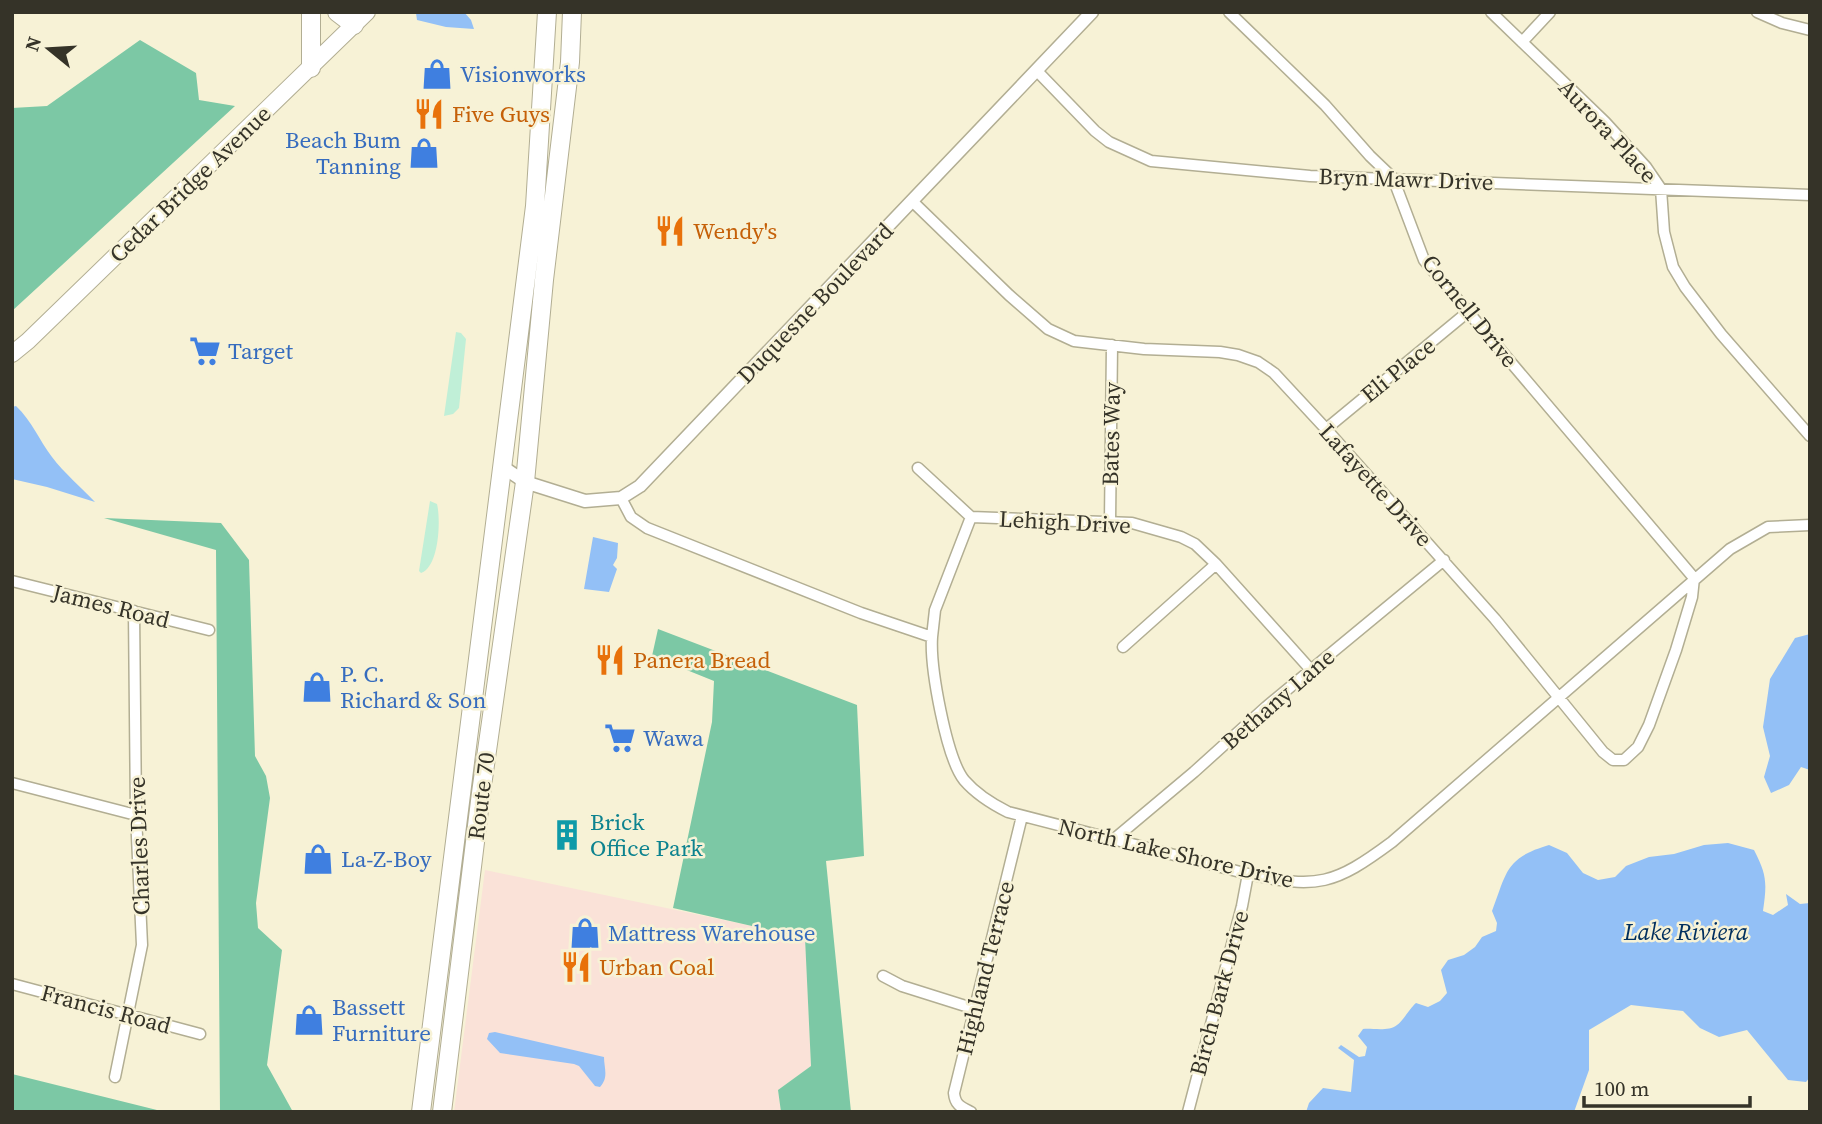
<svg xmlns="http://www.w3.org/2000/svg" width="1822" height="1124" font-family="'Source Serif 4',serif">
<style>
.commercial{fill:#fae2d8}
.green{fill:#c0efd7}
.forest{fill:#7cc8a5}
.water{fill:#93c0f6}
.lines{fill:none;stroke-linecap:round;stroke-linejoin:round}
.minor-casing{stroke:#b2ae93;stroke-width:13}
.tertiary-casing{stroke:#b2ae93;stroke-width:15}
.primary-casing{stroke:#b2ae93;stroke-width:18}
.trunk-casing{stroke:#b2ae93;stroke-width:20}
.minor{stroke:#fff;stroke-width:10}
.tertiary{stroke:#fff;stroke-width:12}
.primary{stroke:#fff;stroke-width:16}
.trunk{stroke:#fff;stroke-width:18}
.labels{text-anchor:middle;stroke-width:5;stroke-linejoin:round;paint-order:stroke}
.shop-label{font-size:23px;fill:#366cbe;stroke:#f7f2d6;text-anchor:start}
.food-label{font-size:23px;fill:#c56008;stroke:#f7f2d6;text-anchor:start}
.street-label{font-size:23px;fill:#353328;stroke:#f7f2d6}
.culture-label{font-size:23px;fill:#0d838f;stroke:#f7f2d6;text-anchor:start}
.water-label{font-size:24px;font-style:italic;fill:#002f5e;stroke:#f7f2d6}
</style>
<rect width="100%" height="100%" fill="#f7f2d6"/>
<path class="commercial" d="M485,870L805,937L811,1066L778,1090L781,1112H454Z"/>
<path class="green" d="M456,332L461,333L466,339L459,408L453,414L444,416Z
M430,501L437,504C441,520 439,567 421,573L419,571Z"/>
<path class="forest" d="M140,40L196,73L199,100L235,106L12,311V108L47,106Z
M104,518L221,523L249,560L255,756L266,776L270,798L256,903L258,928L282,950L267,1065L293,1112H220L216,550Z
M658,629L857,705L864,856L826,861L851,1112H781L778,1090L811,1066L805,938L673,908L712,722L714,681L652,656Z
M12,1074L165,1112H12Z"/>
<path class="water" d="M464,12L471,20L474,29L446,27L417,20L416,13Z
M16,406C32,421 39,440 52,457C64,473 81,487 95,502L47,487L12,479V407Z
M593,537L618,543L617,558L613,565L617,569L609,592L584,589Z
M1810,634V770L1801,767L1789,785L1771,793L1764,777L1770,756L1763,727L1767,700L1770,679L1795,638Z
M1728,843L1754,850C1767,875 1767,883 1763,911L1773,915L1788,905L1786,894L1800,904L1810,903V1077L1806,1082L1788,1080L1747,1030L1719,1037L1700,1028L1683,1011L1631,1005L1589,1030V1070L1574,1112H1306L1309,1103L1323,1088L1351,1092L1354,1060L1338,1048L1341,1045L1359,1057L1365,1056L1367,1047L1358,1036L1363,1029C1373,1028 1388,1032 1397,1025C1403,1021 1410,1008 1416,1003L1428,1007L1440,1001L1447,993L1441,970L1448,960L1464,955L1475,947L1482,937L1496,931L1497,923L1492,911C1507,872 1505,858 1549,845L1567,853L1583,873L1598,880L1615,877L1626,866L1649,857L1674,854L1704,845Z
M495,1032L604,1057C604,1068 609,1077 600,1087L595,1086L579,1066L574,1064L500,1053L487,1039L489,1033Z"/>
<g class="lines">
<defs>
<path id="minor" d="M1491,12L1605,122L1646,167L1661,189L1664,232L1673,267L1685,287L1721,334L1810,436
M1757,12L1782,23L1810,30
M1522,42L1550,12
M1037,71L1095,131L1109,142L1151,161L1310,176L1810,195
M912,201L1009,295L1048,329L1074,341L1144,349L1220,352L1238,355L1258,362L1274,373L1326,429L1495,619L1603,752L1613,760H1624L1638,747L1649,725L1676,650L1692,597L1694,578L1424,260L1393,178L1370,156L1325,105L1229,12
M1326,429L1469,311
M918,468L971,517
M621,498L631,517L647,528L861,613L932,637C930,667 946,757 964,780C976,794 992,804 1008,812L1248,874C1318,889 1334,885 1392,842L1730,549L1768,527L1810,525
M971,517L1132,523L1181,537L1195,544L1216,564L1311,670
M1110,522L1112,345
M12,581L209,630
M932,637L935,610L971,517
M1123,647L1216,564
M12,783L136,815
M1113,840L1194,772L1266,707L1444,560
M883,976L902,986L975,1009
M12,984L200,1034
M115,1077L142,945L136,815L134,611
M971,1112C961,1107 955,1105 954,1093L1022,816
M1188,1112L1242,906L1248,874"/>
<path id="tertiary" d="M503,467L525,482L585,501L621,498L640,486L1092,12"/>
<path id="primary" d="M12,354L28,341L367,12"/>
<path id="trunk" d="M311,12V68
M337,12L354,25
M421,1112L535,206L547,12
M442,1112L481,793L525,482L544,280L570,62L572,12"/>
</defs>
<use href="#minor" class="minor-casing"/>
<use href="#tertiary" class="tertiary-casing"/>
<use href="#primary" class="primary-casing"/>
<use href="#trunk" class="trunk-casing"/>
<use href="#minor" class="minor"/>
<use href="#tertiary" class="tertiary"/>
<use href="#primary" class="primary"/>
<use href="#trunk" class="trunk"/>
</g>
<defs>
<symbol id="shop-bare" viewBox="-9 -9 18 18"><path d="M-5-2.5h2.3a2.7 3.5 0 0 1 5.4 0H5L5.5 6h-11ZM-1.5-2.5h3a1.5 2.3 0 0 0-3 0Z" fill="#3f7fe0" stroke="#f7f2d6" stroke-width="2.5" paint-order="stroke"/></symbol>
<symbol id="restaurant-bare" viewBox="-9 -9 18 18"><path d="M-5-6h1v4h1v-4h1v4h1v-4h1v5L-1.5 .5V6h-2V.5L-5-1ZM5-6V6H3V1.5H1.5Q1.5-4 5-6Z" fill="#e8710a" stroke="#f7f2d6" stroke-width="2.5" paint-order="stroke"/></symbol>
<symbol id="supermarket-bare" viewBox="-9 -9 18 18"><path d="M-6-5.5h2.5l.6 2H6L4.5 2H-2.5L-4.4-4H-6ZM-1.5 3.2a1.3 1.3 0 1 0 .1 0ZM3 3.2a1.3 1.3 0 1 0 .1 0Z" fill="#3f7fe0" stroke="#f7f2d6" stroke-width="2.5" paint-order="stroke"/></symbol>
<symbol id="building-bare" viewBox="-9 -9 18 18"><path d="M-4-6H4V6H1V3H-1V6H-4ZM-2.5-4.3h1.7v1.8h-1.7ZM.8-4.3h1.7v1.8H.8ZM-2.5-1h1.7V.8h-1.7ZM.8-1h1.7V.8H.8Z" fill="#0f9aa8" stroke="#f7f2d6" stroke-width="2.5" paint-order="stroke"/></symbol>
</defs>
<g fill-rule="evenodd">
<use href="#shop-bare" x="415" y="52" width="44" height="44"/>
<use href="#restaurant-bare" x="407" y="92" width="44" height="44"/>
<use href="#shop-bare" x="402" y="131" width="44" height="44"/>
<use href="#restaurant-bare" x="648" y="209" width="44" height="44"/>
<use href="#supermarket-bare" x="183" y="329" width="44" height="44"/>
<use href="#restaurant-bare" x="588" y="638" width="44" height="44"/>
<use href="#shop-bare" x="295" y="665" width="44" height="44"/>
<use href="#supermarket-bare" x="598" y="716" width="44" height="44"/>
<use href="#building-bare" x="545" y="813" width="44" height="44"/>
<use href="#shop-bare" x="296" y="837" width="44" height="44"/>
<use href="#shop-bare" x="563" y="911" width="44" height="44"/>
<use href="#restaurant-bare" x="554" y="945" width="44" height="44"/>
<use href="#shop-bare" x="287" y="998" width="44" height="44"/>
</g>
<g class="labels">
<g class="shop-label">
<text x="460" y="82">Visionworks</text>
<text x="401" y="148" text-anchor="end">Beach Bum<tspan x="401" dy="26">Tanning</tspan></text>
<text x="228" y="359">Target</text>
<text x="340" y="682">P. C.<tspan x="340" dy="26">Richard &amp; Son</tspan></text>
<text x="643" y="746">Wawa</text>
<text x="341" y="867">La-Z-Boy</text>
<text x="608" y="941">Mattress Warehouse</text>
<text x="332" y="1015">Bassett<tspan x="332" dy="26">Furniture</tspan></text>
</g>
<g class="food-label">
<text x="452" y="122">Five Guys</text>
<text x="693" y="239">Wendy's</text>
<text x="633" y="668">Panera Bread</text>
<text x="599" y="975">Urban Coal</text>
</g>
<g class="street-label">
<text transform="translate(1608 131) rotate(47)" y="8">Aurora Place</text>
<text transform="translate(1406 179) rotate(2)" y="8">Bryn Mawr Drive</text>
<text transform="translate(190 184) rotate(-44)" y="8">Cedar Bridge Avenue</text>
<text transform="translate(815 303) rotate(-46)" y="8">Duquesne Boulevard</text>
<text transform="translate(1470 311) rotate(51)" y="8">Cornell Drive</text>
<text transform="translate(1398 370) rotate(-39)" y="8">Eli Place</text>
<text transform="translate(1111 434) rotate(-89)" y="8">Bates Way</text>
<text transform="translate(1376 485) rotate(48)" y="8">Lafayette Drive</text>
<text transform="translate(1065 522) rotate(3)" y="8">Lehigh Drive</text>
<text transform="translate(111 606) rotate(14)" y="8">James Road</text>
<text transform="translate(1278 699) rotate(-41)" y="8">Bethany Lane</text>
<text transform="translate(481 796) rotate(-83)" y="8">Route 70</text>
<text transform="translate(139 846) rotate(-92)" y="8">Charles Drive</text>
<text transform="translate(1176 853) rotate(13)" y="8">North Lake Shore Drive</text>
<text transform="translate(985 968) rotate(-76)" y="8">Highland Terrace</text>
<text transform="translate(1219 993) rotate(-75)" y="8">Birch Bark Drive</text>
<text transform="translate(106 1009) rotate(15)" y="8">Francis Road</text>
</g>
<g class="culture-label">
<text x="590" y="830">Brick<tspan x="590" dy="26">Office Park</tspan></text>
</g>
<g class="water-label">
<text x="1686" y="940">Lake Riviera</text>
</g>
</g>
<rect width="1822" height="1124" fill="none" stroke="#353328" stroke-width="28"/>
<g transform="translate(49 49) rotate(288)" stroke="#f7f2d6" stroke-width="5" paint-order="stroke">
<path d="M0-5L12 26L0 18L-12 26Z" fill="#353328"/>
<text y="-10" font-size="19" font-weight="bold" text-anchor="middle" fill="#353328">N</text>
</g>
<path d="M1584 1096v10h166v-10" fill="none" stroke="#353328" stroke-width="3.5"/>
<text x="1594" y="1096" font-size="21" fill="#353328" stroke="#f7f2d6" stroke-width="5" paint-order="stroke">100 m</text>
</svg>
